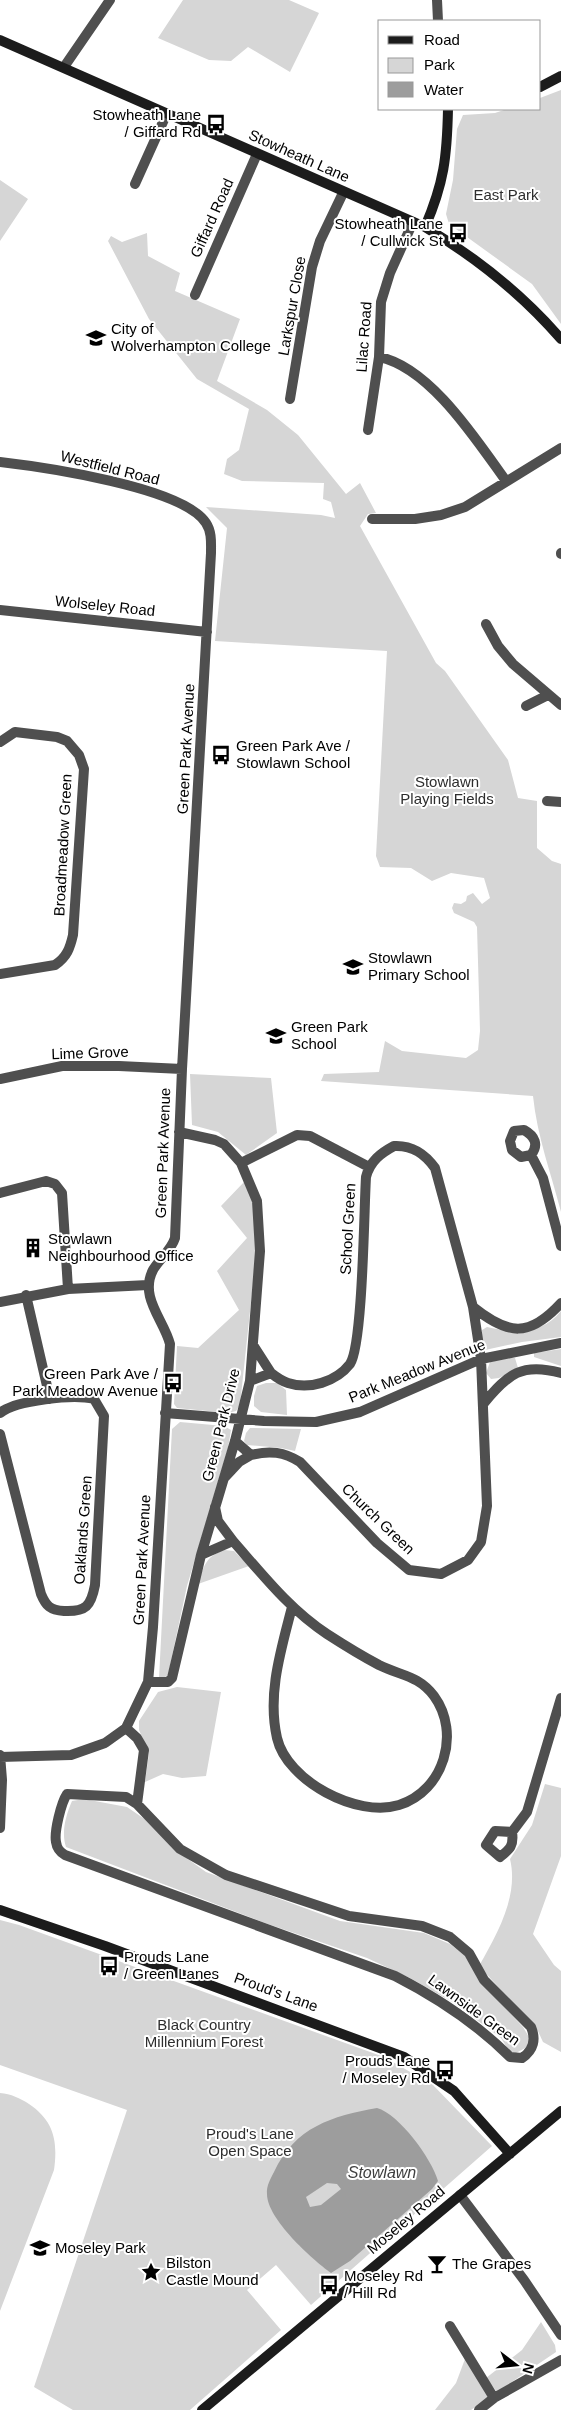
<svg xmlns="http://www.w3.org/2000/svg" width="561" height="2410" font-family="Arial,sans-serif">
<style>
.green{fill:#d6d6d6}
.water{fill:#9d9d9d;fill-rule:evenodd}
.lines{fill:none;stroke-linecap:round;stroke-linejoin:round}
.street{stroke:#4f4f4f;stroke-width:10}
.secondary{stroke:#1c1c1c;stroke-width:10}
.labels{text-anchor:middle;stroke-width:4;stroke-linejoin:round;paint-order:stroke}
.poi-label{font-size:15px;fill:#000;stroke:#fff;text-anchor:start}
.street-label{font-size:15px;fill:#000;stroke:#fff}
.park-label{font-size:15px;fill:#2d2d2d;stroke:#fff}
.water-label{font-size:16px;font-style:italic;fill:#3e3e3e;stroke:#fff}
</style>
<rect width="100%" height="100%" fill="#fff"/>
<path class="green" d="M183,0H289L319,13L290,72L248,47L231,61L209,60L158,38Z
M561,90V324L532,284L449,224L446,214L453,180L457,129L463,115L495,113L507,109H540V98Z
M0,180L28,199L0,241Z
M147,233L148,256L180,273L175,291L240,319L217,381L267,410L298,435L346,494L360,483L376,513L368,514L360,526L436,663L445,671L508,760L518,798L537,801V848L552,861L561,864V1212C551,1173 537,1136 533,1096L321,1081L324,1074L379,1072L385,1041L402,1051L466,1058L478,1050L480,1031L477,927L474,922L454,913L452,908L454,903L461,904L466,901L467,896L473,893L482,904L490,898L484,878L451,873L432,881L411,868L380,867L376,856L387,651L215,641L227,528L206,507L321,515L335,518L331,502L323,499L324,483L242,481L224,474L227,459L239,450L249,409L197,379L149,319L108,241L111,236L122,242Z
M190,1074L271,1078L277,1133L246,1155L218,1132L192,1125Z
M244,1182L253,1202L256,1255L240,1405L236,1411L228,1413L177,1408L174,1404L177,1346L198,1348L239,1310L217,1271L247,1238L221,1206Z
M561,1311V1337L522,1342L485,1350L482,1342V1330L487,1327C514,1333 542,1335 561,1311Z
M561,1349V1366L534,1357V1353Z
M507,1358H515L518,1368L499,1378L491,1379L486,1373L490,1362Z
M266,1383H277L286,1390L287,1415L261,1412L254,1406V1396L257,1386Z
M180,1422L224,1426L231,1430L228,1448L187,1586L168,1675L164,1678H159L172,1429Z
M250,1428L301,1429L295,1451L281,1448L247,1445L244,1441L246,1433Z
M224,1550L234,1551L249,1566L198,1584C204,1566 205,1557 224,1550Z
M177,1687L221,1692L206,1776L182,1778L163,1774L145,1782L149,1753L139,1730V1721L158,1692Z
M545,1784L561,1788V1856L533,1934L554,1965L561,1971V2052L543,2042L537,2029L479,1966C497,1934 519,1896 510,1859L532,1825Z
M84,1799L127,1807L146,1820L185,1857L206,1872L340,1921L424,1933L450,1944L467,1957L478,1979L523,2027L529,2037L527,2047L516,2053L509,2051L501,2038L454,2003L410,1978L367,1958L265,1923L66,1847C61,1832 66,1815 72,1801Z
M0,1920L19,1925L384,2057L433,2085L492,2146L311,2305L276,2265L247,2290L281,2330L190,2410H73L34,2387L127,2110L0,2065Z
M0,2093C11,2094 20,2098 29,2104C54,2121 58,2141 54,2170L0,2311Z
M541,2322L555,2345L556,2352L497,2392L486,2378L522,2350Z
M465,2359L489,2397L471,2410H435L456,2383Z"/>
<path class="water" d="M377,2108C399,2114 432,2159 438,2181L432,2189L350,2261L331,2273C312,2259 267,2219 267,2194C266,2186 271,2178 274,2172C295,2127 332,2116 377,2108ZM327,2183L337,2184L341,2189L321,2205L310,2207L306,2197Z"/>
<g class="lines">
<path class="street" d="M437,0L438,21
M64,67L110,0
M135,184L167,113
M195,295L257,154
M379,357C430,367 477,441 506,481
M290,399L312,267L320,241L343,193
M368,430L379,357L381,302L390,273L413,222
M0,462C43,467 183,487 206,523C212,532 211,543 211,553L182,1069L175,1238C171,1251 159,1259 153,1270C139,1297 164,1320 170,1344L153,1627L148,1682L126,1728L105,1743L71,1755L0,1757
M372,519H415L441,515L465,507L561,448
M561,553V554
M0,610L207,632
M486,624L498,646L513,664L561,705
M526,706L548,695
M0,742L15,732L57,737L67,741L79,755L84,769L73,935C70,948 67,957 55,965L0,974
M547,801L561,802
M0,1079L62,1066H119L182,1069
M524,1130C535,1136 539,1145 531,1155L521,1157L512,1150L510,1141L514,1131Z
M531,1155L543,1178L561,1246
M241,1163L297,1135L310,1136L369,1167
M0,1193L46,1181L55,1184L62,1193L68,1289
M26,1295L50,1399
M0,1302L68,1289L148,1285
M473,1307C508,1335 529,1338 561,1303
M253,1345L271,1373
M484,1403C508,1374 522,1362 561,1373
M0,1413C16,1400 74,1394 94,1399L104,1416L95,1585C91,1606 86,1612 64,1611C50,1610 46,1606 41,1594L0,1434
M165,1413L264,1421L316,1422L360,1412L481,1359L561,1343
M235,1441L251,1455C270,1450 284,1452 300,1462L377,1543L409,1570L441,1574L468,1560L481,1542L487,1506L481,1359L473,1307L435,1168C425,1154 413,1145 394,1146C381,1153 370,1161 366,1177C364,1207 363,1345 350,1364C336,1382 309,1390 288,1383C282,1381 276,1377 271,1373L250,1381
M225,1477L239,1462L251,1455
M215,1507L218,1521L233,1541
M201,1555L233,1541C262,1574 290,1610 327,1634C344,1645 362,1656 379,1665C401,1676 418,1675 434,1696C461,1733 444,1791 399,1805C357,1818 287,1781 277,1738C267,1694 281,1650 292,1607
M148,1682H168L172,1678L201,1555L235,1441L250,1381L260,1251L257,1201L241,1163L224,1144L215,1140L179,1132
M126,1728L137,1738L144,1750L137,1804L180,1849L226,1875L349,1916L422,1926L450,1937L469,1953L484,1980L531,2027C536,2039 534,2050 522,2058L510,2057C477,2024 436,1997 395,1976L65,1855C60,1852 57,1849 56,1842C54,1832 61,1803 67,1794L126,1797L137,1804
M0,1755L2,1780L0,1828
M512,1832L495,1831L486,1845L500,1857C510,1849 514,1846 512,1832L527,1812L561,1698
M460,2195L524,2280L561,2335
M450,2326L494,2398
M479,2410L494,2398L561,2360"/>
<path class="secondary" d="M0,40L425,227C477,258 521,293 561,339
M540,87L561,76
M425,227C444,183 447,157 448,109
M0,1910L105,1946L404,2057L454,2091L510,2154
M202,2410L561,2111"/>
</g>
<defs>
<symbol id="bus-bare" viewBox="-9 -9 18 18"><path d="M-5-6H5V4H4V6H2V4H-2V6H-4V4H-5ZM-3.5-4V0h7V-4ZM-3.5 1.2v1.5H-2V1.2ZM2 1.2v1.5H3.5V1.2Z" fill="#000" stroke="#fff" stroke-width="2.5" paint-order="stroke"/></symbol>
<symbol id="university-bare" viewBox="-9 -9 18 18"><path d="M0-5L7-2L0 1L-7-2ZM-4 1L0 2.5L4 1V4Q0 6-4 4Z" fill="#000" stroke="#fff" stroke-width="2.5" paint-order="stroke"/></symbol>
<symbol id="school-bare" viewBox="-9 -9 18 18"><path d="M0-5L7-2L0 1L-7-2ZM-4 1L0 2.5L4 1V4Q0 6-4 4Z" fill="#000" stroke="#fff" stroke-width="2.5" paint-order="stroke"/></symbol>
<symbol id="building-bare" viewBox="-9 -9 18 18"><path d="M-4-6H4V6H1V3H-1V6H-4ZM-2.5-4.3h1.7v1.8h-1.7ZM.8-4.3h1.7v1.8H.8ZM-2.5-1h1.7V.8h-1.7ZM.8-1h1.7V.8H.8Z" fill="#000" stroke="#fff" stroke-width="2.5" paint-order="stroke"/></symbol>
<symbol id="bar-bare" viewBox="-9 -9 18 18"><path d="M-6-5H6L.8 .8V4.5H3.5V6h-7V4.5H-.8V.8Z" fill="#000" stroke="#fff" stroke-width="2.5" paint-order="stroke"/></symbol>
<symbol id="sight-bare" viewBox="-9 -9 18 18"><path d="M0-6L1.8-2.2L6-1.7L2.9 1.2L3.7 5.4L0 3.3L-3.7 5.4L-2.9 1.2L-6-1.7L-1.8-2.2Z" fill="#000" stroke="#fff" stroke-width="2.5" paint-order="stroke"/></symbol>
</defs>
<g fill-rule="evenodd">
<use href="#bus-bare" x="202" y="110" width="28" height="28"/>
<use href="#bus-bare" x="444" y="219" width="28" height="28"/>
<use href="#university-bare" x="82" y="324" width="28" height="28"/>
<use href="#bus-bare" x="207" y="741" width="28" height="28"/>
<use href="#school-bare" x="339" y="953" width="28" height="28"/>
<use href="#school-bare" x="262" y="1022" width="28" height="28"/>
<use href="#building-bare" x="19" y="1234" width="28" height="28"/>
<use href="#bus-bare" x="159" y="1369" width="28" height="28"/>
<use href="#bus-bare" x="95" y="1952" width="28" height="28"/>
<use href="#bus-bare" x="431" y="2056" width="28" height="28"/>
<use href="#school-bare" x="26" y="2234" width="28" height="28"/>
<use href="#bar-bare" x="423" y="2250" width="28" height="28"/>
<use href="#sight-bare" x="137" y="2258" width="28" height="28"/>
<use href="#bus-bare" x="315" y="2271" width="28" height="28"/>
</g>
<g class="labels">
<g class="poi-label">
<text x="201" y="120" text-anchor="end">Stowheath Lane<tspan x="201" dy="17">/ Giffard Rd</tspan></text>
<text x="443" y="229" text-anchor="end">Stowheath Lane<tspan x="443" dy="17">/ Cullwick St</tspan></text>
<text x="111" y="334">City of<tspan x="111" dy="17">Wolverhampton College</tspan></text>
<text x="236" y="751">Green Park Ave /<tspan x="236" dy="17">Stowlawn School</tspan></text>
<text x="368" y="963">Stowlawn<tspan x="368" dy="17">Primary School</tspan></text>
<text x="291" y="1032">Green Park<tspan x="291" dy="17">School</tspan></text>
<text x="48" y="1244">Stowlawn<tspan x="48" dy="17">Neighbourhood Office</tspan></text>
<text x="158" y="1379" text-anchor="end">Green Park Ave /<tspan x="158" dy="17">Park Meadow Avenue</tspan></text>
<text x="124" y="1962">Prouds Lane<tspan x="124" dy="17">/ Green Lanes</tspan></text>
<text x="430" y="2066" text-anchor="end">Prouds Lane<tspan x="430" dy="17">/ Moseley Rd</tspan></text>
<text x="55" y="2253">Moseley Park</text>
<text x="166" y="2268">Bilston<tspan x="166" dy="17">Castle Mound</tspan></text>
<text x="452" y="2269">The Grapes</text>
<text x="344" y="2281">Moseley Rd<tspan x="344" dy="17">/ Hill Rd</tspan></text>
</g>
<g class="street-label">
<text transform="translate(299 156) rotate(24)" y="5">Stowheath Lane</text>
<text transform="translate(212 218) rotate(-66)" y="5">Giffard Road</text>
<text transform="translate(292 306) rotate(-80)" y="5">Larkspur Close</text>
<text transform="translate(364 337) rotate(-86)" y="5">Lilac Road</text>
<text transform="translate(110 468) rotate(14)" y="5">Westfield Road</text>
<text transform="translate(105 606) rotate(6)" y="5">Wolseley Road</text>
<text transform="translate(186 749) rotate(-87)" y="5">Green Park Avenue</text>
<text transform="translate(63 845) rotate(-87)" y="5">Broadmeadow Green</text>
<text transform="translate(90 1053) rotate(-2)" y="5">Lime Grove</text>
<text transform="translate(163 1153) rotate(-88)" y="5">Green Park Avenue</text>
<text transform="translate(348 1229) rotate(-87)" y="5">School Green</text>
<text transform="translate(417 1371) rotate(-22)" y="5">Park Meadow Avenue</text>
<text transform="translate(221 1425) rotate(-76)" y="5">Green Park Drive</text>
<text transform="translate(378 1519) rotate(44)" y="5">Church Green</text>
<text transform="translate(83 1530) rotate(-86)" y="5">Oaklands Green</text>
<text transform="translate(142 1560) rotate(-87)" y="5">Green Park Avenue</text>
<text transform="translate(276 1992) rotate(20)" y="5">Proud's Lane</text>
<text transform="translate(474 2010) rotate(36)" y="5">Lawnside Green</text>
<text transform="translate(406 2220) rotate(-40)" y="5">Moseley Road</text>
</g>
<g class="park-label">
<text x="506" y="200">East Park</text>
<text x="447" y="787">Stowlawn<tspan x="447" dy="17">Playing Fields</tspan></text>
<text x="204" y="2030">Black Country<tspan x="204" dy="17">Millennium Forest</tspan></text>
<text x="250" y="2139">Proud's Lane<tspan x="250" dy="17">Open Space</tspan></text>
</g>
<g class="water-label">
<text x="382" y="2178">Stowlawn</text>
</g>
</g>
<rect x="378" y="20" width="162" height="90" fill="#ffffff" stroke="#999999"/>
<rect x="388" y="36" width="25" height="8" fill="#1c1c1c" stroke="#999999"/>
<text x="424" y="45" font-size="15" fill="#000000">Road</text>
<rect x="388" y="58" width="25" height="15" fill="#d6d6d6" stroke="#999999"/>
<text x="424" y="70" font-size="15" fill="#000000">Park</text>
<rect x="388" y="82" width="25" height="15" fill="#9d9d9d" stroke="#999999"/>
<text x="424" y="95" font-size="15" fill="#000000">Water</text>
<g transform="translate(516 2365) rotate(106)" stroke="#ffffff" stroke-width="4" paint-order="stroke">
<path d="M0-4L9 19L0 12L-9 19Z" fill="#000000"/>
<text y="-8" font-size="14" font-weight="bold" text-anchor="middle" fill="#000000">N</text>
</g>
</svg>
